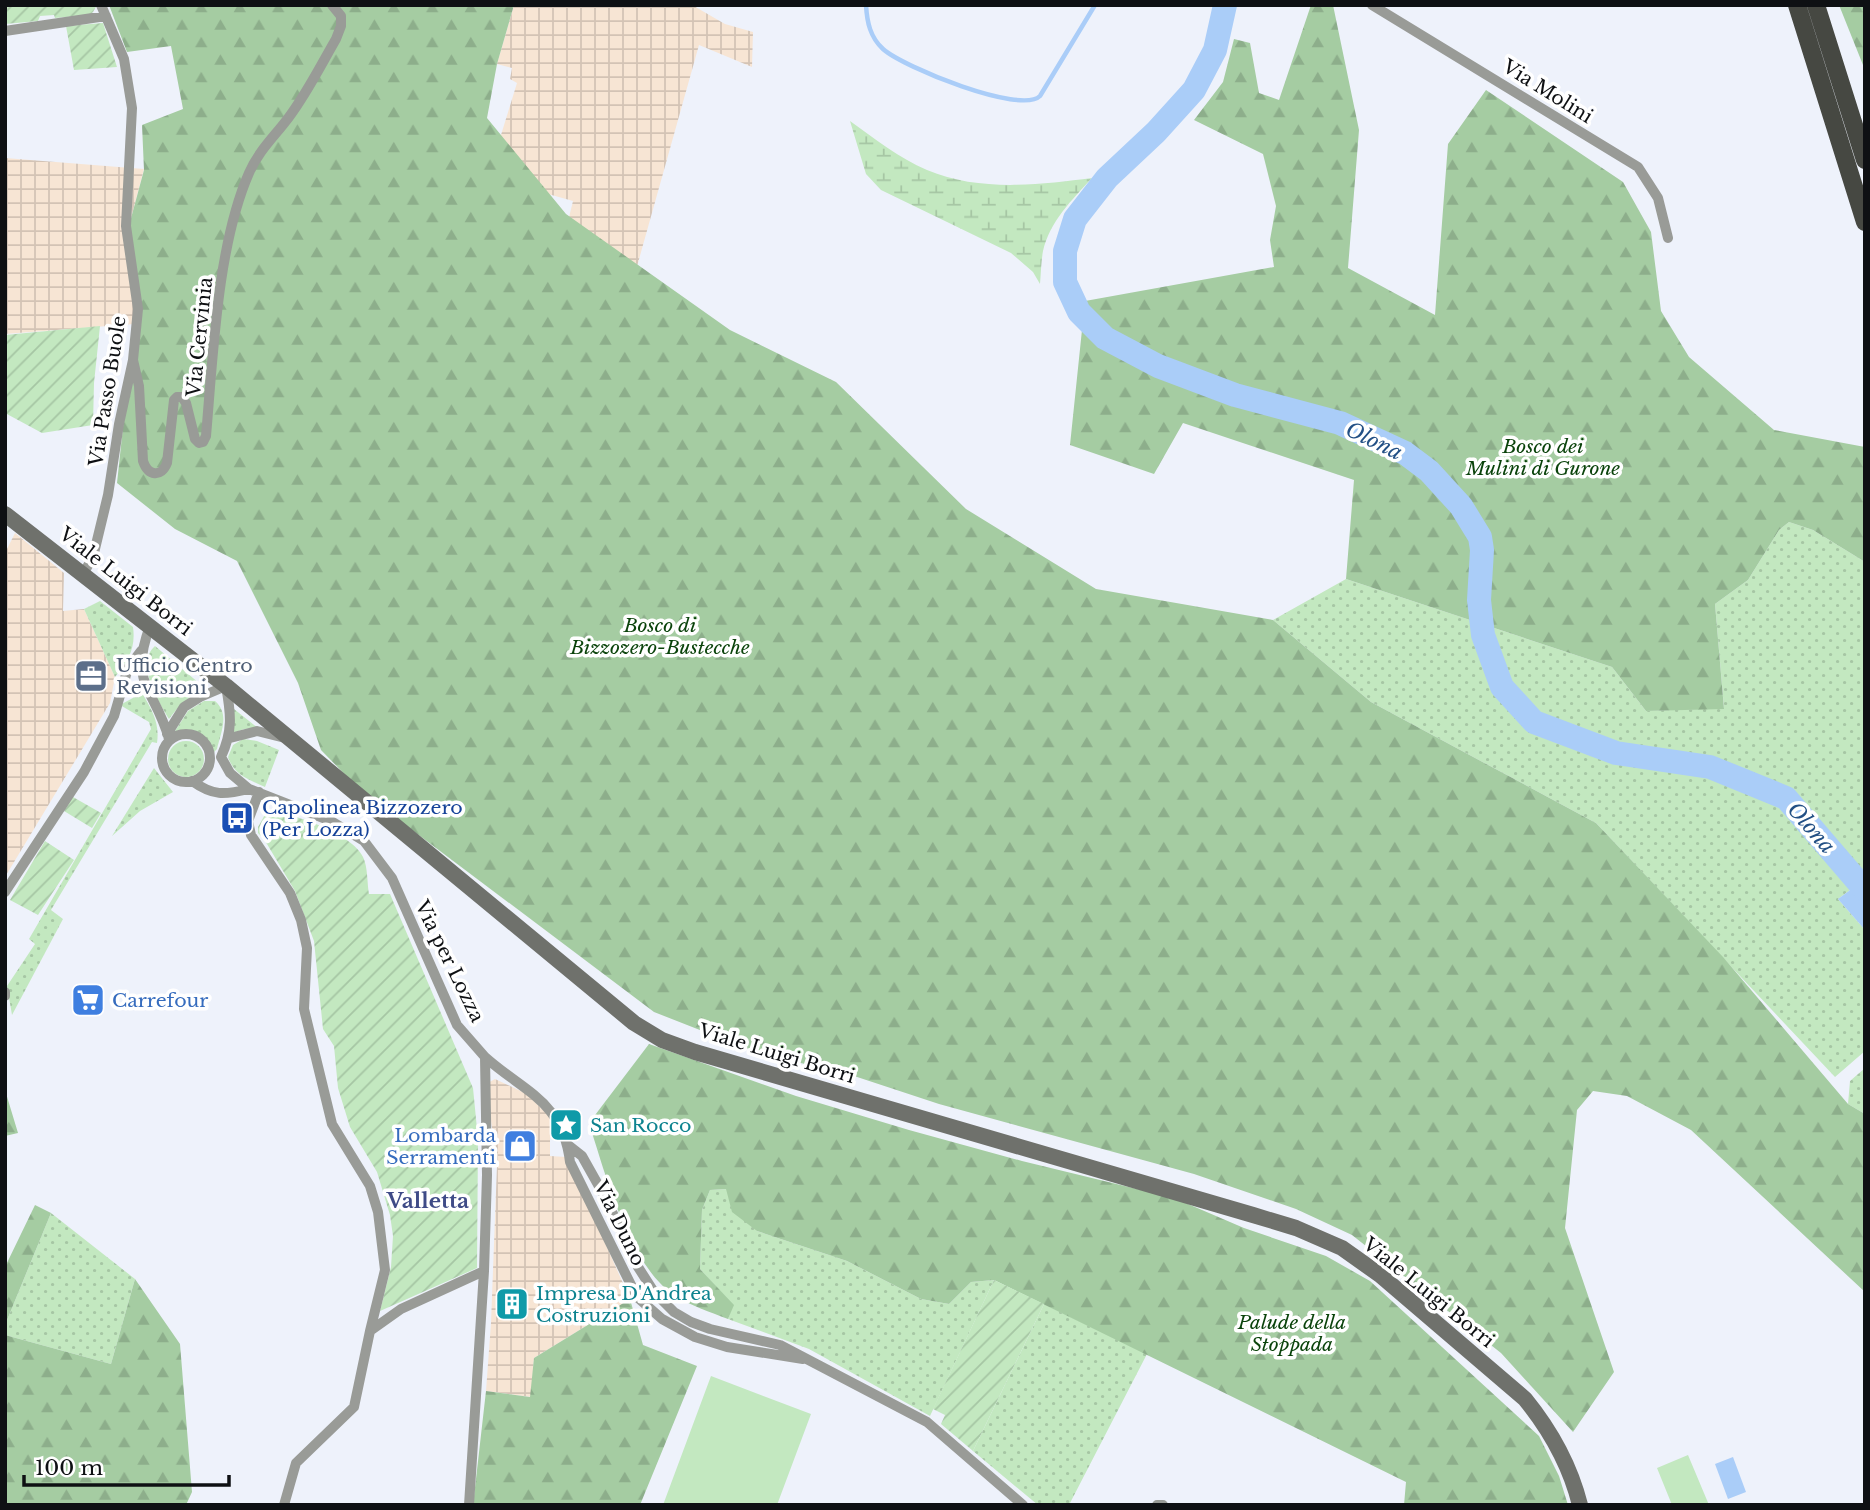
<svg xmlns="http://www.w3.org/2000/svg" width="1870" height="1510" font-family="'Libre Baskerville',serif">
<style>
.industrial{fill:url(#industrial-grid)}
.grass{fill:url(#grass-dots)}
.forest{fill:url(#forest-firs)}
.wetland{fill:url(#wetland-marsh)}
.park{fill:#c3e8c0}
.garden{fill:url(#garden-furrows)}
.water{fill:#aacdf8}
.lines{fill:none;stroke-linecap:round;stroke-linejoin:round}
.stream{stroke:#aacdf8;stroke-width:4.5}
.river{stroke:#aacdf8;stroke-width:24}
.minor{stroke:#999b97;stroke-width:10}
.secondary{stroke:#6f716c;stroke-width:16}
.trunk{stroke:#464842;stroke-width:18}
.labels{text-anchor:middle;stroke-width:7;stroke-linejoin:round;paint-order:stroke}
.street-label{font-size:19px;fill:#0e1013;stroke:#fff}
.park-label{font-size:19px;font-style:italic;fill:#0a430b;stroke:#fff}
.service-label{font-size:19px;fill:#4e5e75;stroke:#fff;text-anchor:start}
.transit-label{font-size:19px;fill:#164399;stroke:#fff;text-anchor:start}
.shop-label{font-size:19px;fill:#366cbe;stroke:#fff;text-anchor:start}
.culture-label{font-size:19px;fill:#0d838f;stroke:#fff;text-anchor:start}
.water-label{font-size:21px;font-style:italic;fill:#235085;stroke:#fff}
.neighbourhood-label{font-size:21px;font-weight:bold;fill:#3f4b87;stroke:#fff}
</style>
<defs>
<pattern id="industrial-grid" width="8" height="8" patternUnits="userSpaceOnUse" patternTransform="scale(1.75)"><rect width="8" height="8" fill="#f7e5d4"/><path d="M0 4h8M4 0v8" fill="none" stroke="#d3c3b5"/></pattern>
<pattern id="grass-dots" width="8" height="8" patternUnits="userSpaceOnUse" patternTransform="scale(1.75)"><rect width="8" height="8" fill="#c3e8c0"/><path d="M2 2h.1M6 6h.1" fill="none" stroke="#a6c6a4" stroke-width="1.8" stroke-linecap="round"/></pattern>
<pattern id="forest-firs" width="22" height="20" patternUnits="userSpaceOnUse" patternTransform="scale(1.75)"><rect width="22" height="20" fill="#a5cca2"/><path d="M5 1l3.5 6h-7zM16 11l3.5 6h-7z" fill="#8dae8b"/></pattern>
<pattern id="wetland-marsh" width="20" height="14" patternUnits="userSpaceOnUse" patternTransform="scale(1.75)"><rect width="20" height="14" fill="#c3e8c0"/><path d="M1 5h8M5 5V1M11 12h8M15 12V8" fill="none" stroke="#a6c6a4"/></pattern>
<pattern id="garden-furrows" width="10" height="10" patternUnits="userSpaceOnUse" patternTransform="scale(1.75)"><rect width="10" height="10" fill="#c3e8c0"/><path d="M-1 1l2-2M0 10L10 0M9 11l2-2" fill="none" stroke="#a6c6a4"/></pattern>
</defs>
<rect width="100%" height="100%" fill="#eef2fb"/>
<path class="industrial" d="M514,5H692L725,24L753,32L752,67L699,45L636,270L561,250L573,201L488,177L517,83L510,79L512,68L497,64Z
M5,158L144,169L130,222L134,324L5,334Z
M15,533L64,573L63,611L84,609L115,677L110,703L5,877V553Z
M495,1079L527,1094L550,1117V1156L567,1157L630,1299L534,1358L531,1397L486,1391L491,1323L497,1165L486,1084Z"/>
<path class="grass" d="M1789,522L1813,530L1865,562V879L1838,899L1865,930V1051L1835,1077L1596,823L1371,702L1273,620L1346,579L1612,667L1646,711L1724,708L1715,604L1748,580L1779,530Z
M100,601L133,627C136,648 128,661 115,677L84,609Z
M155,646L206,689C189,696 180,704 169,719C158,701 135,664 155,646Z
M142,693C152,710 160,723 157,743L152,742L51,910L63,919L12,1015L7,986L35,944L29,939L151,729L149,722L120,705Z
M204,701H215C230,714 221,732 217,749L214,752C203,736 195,731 175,731L188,711Z
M234,709L258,728L244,729L233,733Z
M243,739L257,741L279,750L265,787C248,779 234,775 228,757L233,745Z
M168 759a18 18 0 1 1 36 0a18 18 0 1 1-36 0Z
M154,768L173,792L140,811L112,836Z
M1865,1068V1114L1848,1104L1850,1081Z
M727,1189L757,1231L847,1261L921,1299L949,1304L971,1282L994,1280L930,1416L809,1349L728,1319L733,1305L700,1269L702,1210L710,1190Z
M51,1213L135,1279L111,1364L5,1335V1325Z
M1044,1304L1147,1354L1069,1505H1038L973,1451Z"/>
<path class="forest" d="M109,5H514L497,64L487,118L566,214L730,330L836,382L966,509L1096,589L1273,620L1371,702L1596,823L1723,957L1848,1104L1865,1114V1292L1691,1130L1627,1096L1593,1091L1577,1110L1565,1228L1614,1372L1573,1432L1501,1353L1352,1235L1296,1209L1194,1174L939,1104L845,1073L761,1054L654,1012L363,793L321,750L298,683L237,561L175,529L117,483L134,324L130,222L144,170L142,125L183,109L171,46L127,52Z
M1311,5H1333L1359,130L1348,268L1435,315L1448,144L1486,90L1623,182L1651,232L1661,311L1689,357L1774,430L1865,447V562L1813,530L1789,522L1779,530L1748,580L1715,604L1724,709L1646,711L1612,667L1346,579L1354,480L1183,423L1154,474L1070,445L1085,301L1274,267L1270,240L1276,206L1263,154L1194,120L1223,82L1234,39L1250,43L1259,93L1279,100Z
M1839,5H1865L1863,65Z
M649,1044L796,1096L909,1130L1022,1161L1174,1198L1244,1228L1326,1256L1370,1281L1539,1436L1559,1476L1568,1505H1404L1406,1482L994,1280L971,1282L949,1304L921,1299L847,1261L757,1231L732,1212L726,1189L710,1190L702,1210L700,1269L734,1305L728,1319C710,1312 691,1306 674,1295C629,1265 605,1173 589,1123Z
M5,1090L18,1133L5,1136Z
M35,1205L51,1213L5,1325V1267Z
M135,1279L180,1344L192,1492L186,1505H5V1335L111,1364Z
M630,1299L643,1345L697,1366L640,1505H473L486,1391L530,1397L534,1358Z"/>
<path class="wetland" d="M850,121C875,139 899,158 927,170C979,192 1038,185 1092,178C1072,200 1050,221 1043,251C1041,262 1041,273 1040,284L1033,272L1011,253L881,190L866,174Z"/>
<path class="park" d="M711,1376L811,1414L777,1505H663Z
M1688,1455L1709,1505H1672L1657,1468Z"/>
<path class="garden" d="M5,5H97L93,12L89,15L55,18L54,15L40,16L38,21L5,24Z
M103,23L117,67L74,70L66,26Z
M100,326L94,383L93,425L42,433L5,413V335Z
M73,797L101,813L92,828L64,811Z
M267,811C291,812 353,834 363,857C368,867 367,883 369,894H390L473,1088L478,1139L477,1268L380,1311L391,1267L393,1236L390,1215L377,1172L350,1127L338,1088L334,1046L323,1029L314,941L295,891L264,839L258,833V827Z
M45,841L74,860L38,915L10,900Z
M994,1280L1044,1304L973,1451L941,1424L945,1415L933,1409Z"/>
<path class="water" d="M1865,879V930L1838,899Z
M1733,1457L1746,1492L1728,1499L1715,1464Z"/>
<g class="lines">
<path class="stream" d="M866,5C867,22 870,37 883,49C903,67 1021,115 1040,96L1095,5"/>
<path class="river" d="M1225,5L1215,50L1194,90L1156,132L1107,178L1075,219L1065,251V282L1079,312L1105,338L1158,366L1235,395L1340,423L1405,453L1429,471L1461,506L1480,537L1482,550L1479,600L1483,635L1502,687L1534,722L1616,753L1710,767L1786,798L1865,890"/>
<path class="minor" d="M1372,5L1638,167L1658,198L1668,238
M5,31L106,16
M133,360L139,386L143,461C148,476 161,478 167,463L174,400L177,397H182L186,403L195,439L199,443L203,442L206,436C213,357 217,246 249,173C259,150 275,136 289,117C307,93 321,65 336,39L341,26V16L332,5
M83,574L93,557L108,495L119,424L133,360L138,309L126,226L132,108L124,59L101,5
M150,626C128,685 155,688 169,739
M167,734L184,707L200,697L226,686C231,714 233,731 221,757
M162 758a24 24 0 1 1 48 0a24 24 0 1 1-48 0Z
M230,738L257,731L285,738
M221,757L230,773L249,789L331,821L364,841L392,878L457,1025L485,1057L487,1175L484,1271L469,1505
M192,781C213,796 224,795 249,789
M259,792L248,821L251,835L290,893L301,920L307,948L304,1009L332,1124L370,1186L378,1212L385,1270L370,1331
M5,892L84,772L114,716L128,668L141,651
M5,992V996
M485,1057C524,1092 563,1101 570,1162L637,1297L662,1319L695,1337L727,1347L803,1359
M568,1145L582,1156L605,1197L638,1267L654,1292L674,1312L691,1322L710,1329L780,1345L927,1422L1023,1505
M284,1505L296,1463L354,1407L370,1331L401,1309L484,1271
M1157,1505H1163"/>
<path class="secondary" d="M5,514L226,686L634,1023L662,1040L695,1052L1253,1215L1296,1228L1342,1248L1380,1275L1525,1399C1551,1431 1570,1465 1580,1505"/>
<path class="trunk" d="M1797,5L1865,222
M1816,5L1865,160"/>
</g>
<defs>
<symbol id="office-square" viewBox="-11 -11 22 22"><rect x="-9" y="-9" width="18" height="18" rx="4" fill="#5c6f8a" stroke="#fff"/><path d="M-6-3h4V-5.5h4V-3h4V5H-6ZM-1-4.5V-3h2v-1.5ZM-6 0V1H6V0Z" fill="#fff"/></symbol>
<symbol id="bus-square" viewBox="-11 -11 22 22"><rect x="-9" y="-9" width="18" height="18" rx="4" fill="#1a4fb4" stroke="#fff"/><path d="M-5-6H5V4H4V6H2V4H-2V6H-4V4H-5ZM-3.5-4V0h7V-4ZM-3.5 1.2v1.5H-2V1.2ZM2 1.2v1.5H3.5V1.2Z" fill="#fff"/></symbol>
<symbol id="supermarket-square" viewBox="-11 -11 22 22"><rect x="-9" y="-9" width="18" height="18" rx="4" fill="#3f7fe0" stroke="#fff"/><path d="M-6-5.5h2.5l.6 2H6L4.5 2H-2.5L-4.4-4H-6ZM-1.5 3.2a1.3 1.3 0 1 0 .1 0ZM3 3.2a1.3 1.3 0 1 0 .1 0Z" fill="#fff"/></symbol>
<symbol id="sight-square" viewBox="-11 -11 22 22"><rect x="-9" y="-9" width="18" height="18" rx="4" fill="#0f9aa8" stroke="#fff"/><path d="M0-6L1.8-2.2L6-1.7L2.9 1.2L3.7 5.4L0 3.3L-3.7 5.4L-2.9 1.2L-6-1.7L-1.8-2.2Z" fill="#fff"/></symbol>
<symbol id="shop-square" viewBox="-11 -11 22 22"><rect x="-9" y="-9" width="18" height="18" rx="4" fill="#3f7fe0" stroke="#fff"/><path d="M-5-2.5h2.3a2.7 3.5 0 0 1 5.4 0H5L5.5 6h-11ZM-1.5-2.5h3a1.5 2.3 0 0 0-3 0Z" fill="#fff"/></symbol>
<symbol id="building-square" viewBox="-11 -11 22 22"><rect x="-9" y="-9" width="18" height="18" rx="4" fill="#0f9aa8" stroke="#fff"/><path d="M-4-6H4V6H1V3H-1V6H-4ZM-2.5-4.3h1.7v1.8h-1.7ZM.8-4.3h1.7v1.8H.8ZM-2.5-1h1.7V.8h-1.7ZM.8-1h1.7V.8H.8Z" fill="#fff"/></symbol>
</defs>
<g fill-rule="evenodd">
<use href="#office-square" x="72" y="657" width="38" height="38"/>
<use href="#bus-square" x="218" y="799" width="38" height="38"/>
<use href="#supermarket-square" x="69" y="981" width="38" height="38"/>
<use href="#sight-square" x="547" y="1106" width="38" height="38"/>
<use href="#shop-square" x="501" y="1127" width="38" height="38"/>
<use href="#building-square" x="493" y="1285" width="38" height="38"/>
</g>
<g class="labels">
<g class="street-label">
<text transform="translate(1548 91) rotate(32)" y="7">Via Molini</text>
<text transform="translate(199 337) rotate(-84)" y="7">Via Cervinia</text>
<text transform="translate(107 391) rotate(-81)" y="7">Via Passo Buole</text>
<text transform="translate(126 581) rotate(38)" y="7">Viale Luigi Borri</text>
<text transform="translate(450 961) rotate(64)" y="7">Via per Lozza</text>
<text transform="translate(777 1053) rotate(17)" y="7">Viale Luigi Borri</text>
<text transform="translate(620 1223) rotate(64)" y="7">Via Duno</text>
<text transform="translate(1429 1292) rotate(39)" y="7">Viale Luigi Borri</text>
</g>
<g class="park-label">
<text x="1543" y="453">Bosco dei<tspan x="1543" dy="22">Mulini di Gurone</tspan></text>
<text x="660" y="632">Bosco di<tspan x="660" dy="22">Bizzozero-Bustecche</tspan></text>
<text x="1292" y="1329">Palude della<tspan x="1292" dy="22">Stoppada</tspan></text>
</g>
<g class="service-label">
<text x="116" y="672">Ufficio Centro<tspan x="116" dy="22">Revisioni</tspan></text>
</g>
<g class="transit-label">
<text x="262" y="814">Capolinea Bizzozero<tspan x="262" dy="22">(Per Lozza)</tspan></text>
</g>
<g class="shop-label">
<text x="112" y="1007">Carrefour</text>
<text x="496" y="1142" text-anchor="end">Lombarda<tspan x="496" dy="22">Serramenti</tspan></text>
</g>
<g class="culture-label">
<text x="590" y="1132">San Rocco</text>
<text x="536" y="1300">Impresa D'Andrea<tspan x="536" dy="22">Costruzioni</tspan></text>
</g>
<g class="water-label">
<text transform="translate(1374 441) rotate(26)" y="7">Olona</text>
<text transform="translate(1811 828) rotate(49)" y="7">Olona</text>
</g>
<g class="neighbourhood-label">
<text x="428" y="1208">Valletta</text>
</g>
</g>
<rect width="1870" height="1510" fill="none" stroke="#0e1013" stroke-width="14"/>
<path d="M24 1475v10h205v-10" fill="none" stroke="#0e1013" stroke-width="3.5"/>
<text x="35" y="1475" font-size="21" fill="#0e1013" stroke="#ffffff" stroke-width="5" paint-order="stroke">100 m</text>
</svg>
